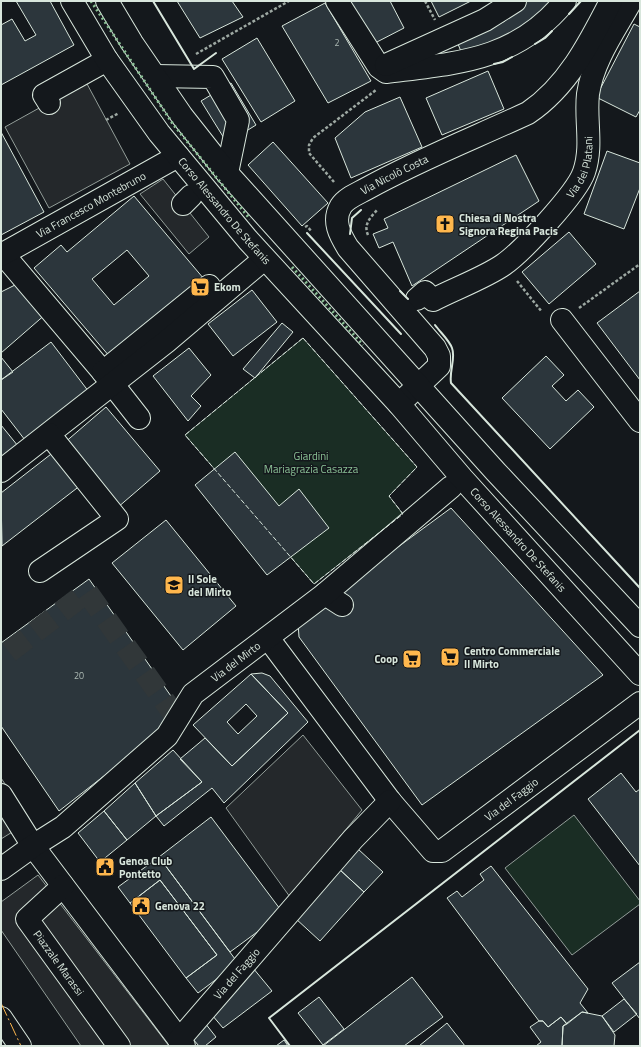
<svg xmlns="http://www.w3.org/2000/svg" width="641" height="1047" font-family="'Titillium Web',sans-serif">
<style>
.green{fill:#1a2d24;stroke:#939e99}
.parking{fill:#24282b;stroke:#939e99}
.building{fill:#2c363c;stroke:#d8e6dc;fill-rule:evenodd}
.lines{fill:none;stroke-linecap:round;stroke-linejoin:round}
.minor-tunnel{stroke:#313739;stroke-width:22;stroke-dasharray:22 11;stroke-linecap:butt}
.minor-casing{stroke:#d8e6dc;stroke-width:24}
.major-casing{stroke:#d8e6dc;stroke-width:24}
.path{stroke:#9da8a2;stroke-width:2.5;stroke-dasharray:3 2;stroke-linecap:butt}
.minor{stroke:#14181c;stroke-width:22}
.major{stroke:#14181c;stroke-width:22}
.hedge{stroke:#8ac095;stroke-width:3;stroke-dasharray:2 3;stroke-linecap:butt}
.fence{stroke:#d8e6dc;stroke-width:1;stroke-dasharray:5 2;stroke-linecap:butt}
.wall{stroke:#d8e6dc;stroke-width:2}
.power{stroke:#ffb74d;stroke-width:1;stroke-dasharray:14 3 2 3;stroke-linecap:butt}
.labels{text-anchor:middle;stroke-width:3;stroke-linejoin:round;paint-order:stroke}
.number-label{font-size:9px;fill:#adbab4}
.street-label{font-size:11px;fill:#d8e6dc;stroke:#14181c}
.poi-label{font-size:11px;font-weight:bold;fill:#d8e6dc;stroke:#14181c;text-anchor:start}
.park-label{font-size:11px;fill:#8ac095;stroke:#14181c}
</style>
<rect width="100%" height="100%" fill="#14181c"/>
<path class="green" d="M303,338L417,467L389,496L403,514L314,584L185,435Z
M574,815L640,901V904L572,955L505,868Z"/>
<path class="parking" d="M86,82L130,164L49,208L5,127Z
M163,179L209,237L189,254L140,194Z
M303,735L362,810L290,897L226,808Z
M1,778L30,821L1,839Z
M38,875L169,1046H81L1,930V902Z"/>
<path class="building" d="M16,1H50L74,45L1,85V25L12,19L25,41L36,35Z
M177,1H232L243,17L200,38Z
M350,1H390L404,28L373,44Z
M431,1H471L439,17Z
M522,1H559L513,39L462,54L458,44L505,21Z
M325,3L371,81L328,103L282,26Z
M634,24L640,27V110L636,117L596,97Z
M257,38L295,101L261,122L222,59Z
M488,71L504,109L442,135L426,98Z
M231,83L256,125L227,143L201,101Z
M400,97L422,147L351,178L335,138L365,112Z
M1,132L44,212L1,235Z
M273,142L328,203L302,226L248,165Z
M607,151L640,163V188L624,229L584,214Z
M516,155L539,201L412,286L393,242L379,248L373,234L388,228L384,219Z
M134,196L204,279L110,357L34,268L61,245L67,252ZM127,250L149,276L114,305L92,279Z
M569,232L596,264L549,304L522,272Z
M19,283L47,313L1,353V292Z
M252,290L277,322L233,356L208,324Z
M640,291V380L597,323Z
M282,323L293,332L255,378L243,369Z
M51,342L89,392L25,440L1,409V380Z
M189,348L211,375L191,396L201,406L188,421L153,376Z
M546,356L564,375L552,386L566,401L578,390L594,407L550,449L502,398Z
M1,357L13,372L1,380Z
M106,407L160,471L117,508L63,444Z
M1,425L18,446L1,459Z
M55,451L81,485L2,546L1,493Z
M235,452L279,506L299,489L329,528L267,575L195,485Z
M451,508L603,675L422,805L299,637L298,623L304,616Z
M166,520L236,606L183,650L112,563Z
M89,579L180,709L163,730L59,811L1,726V643Z
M262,673L270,676L308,722L224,803L212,788L164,826L156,816L202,782L180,759L205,738L232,766L288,713L251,674Z
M251,674L288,713L232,766L193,725ZM246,704L257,716L238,734L227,722Z
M173,750L202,782L156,816L135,783Z
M621,773L636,792L640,789V866L588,799Z
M135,783L156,816L127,840L104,811Z
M104,811L127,840L100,862L78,833Z
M211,817L283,913L230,952L159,857Z
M358,849L383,872L364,892L339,869Z
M159,857L238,963L198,993L186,978L217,955L160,880L130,903L118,887Z
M491,866L588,989L580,1003L588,1013L582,1012L567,1024L561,1017L548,1027L543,1021H539L447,898L457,891L462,897L484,880L480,874Z
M339,869L364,892L320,941L295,918Z
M160,880L217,955L186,978L130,903Z
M640,962V1019L612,983Z
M253,968L272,991L223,1028L212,1015Z
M412,977L443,1017L404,1046H323Z
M319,997L344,1029L323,1045L298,1013Z
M624,999L637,1014L614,1032L602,1016Z
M582,1012L602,1016L615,1035L614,1046H562L563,1026Z
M561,1017L567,1024L563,1026L562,1046H536L541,1042L530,1027L539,1021H543L548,1027Z
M205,1023L216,1037L205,1046H199L192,1038Z
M447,1023L465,1046H419Z
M284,1040L288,1046H276Z"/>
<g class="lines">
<path class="minor-tunnel" d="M9,652L87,592L178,720"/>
<defs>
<g id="minor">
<path d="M337,1L379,67L386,72C458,63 516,61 565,1"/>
<path d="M386,65L485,20L515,1"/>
<path d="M155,76L213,77L238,120L227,173"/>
<path d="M49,103L44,95L107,60"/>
<path d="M183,204L191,196"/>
<path d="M3,254L103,372L139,418"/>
<path id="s1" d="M1,255L178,156"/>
<path id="s2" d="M417,299L425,292L433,300C454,289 484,278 503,265C522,252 577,193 584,172C593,146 585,120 588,94C593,60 615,30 631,1"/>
<path d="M562,320L640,421"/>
<path d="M103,372L209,286"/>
<path id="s3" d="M399,404L439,366V356L435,348L348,248C340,235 332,221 341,206C346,198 359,193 366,189C418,160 474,138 528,113C568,86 590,42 611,1"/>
<path d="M1,471L166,342L264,259"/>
<path d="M40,571L117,519L49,434"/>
<path d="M325,594L342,605"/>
<path id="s4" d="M268,638L390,801L433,851H442L640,703"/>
<path d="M1,795L33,846L184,1046"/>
<path id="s5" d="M1,869L33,846L63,827L167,736L193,694L325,594L451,487"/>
<path id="s6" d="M63,886L27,919L119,1046"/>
<path id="s7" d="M179,1040L353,839L390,801"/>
</g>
<g id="major">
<path id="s8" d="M72,1L107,60L159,133L248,240L399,404L462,478L640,674"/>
<path d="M107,1L132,43L182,116L227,173L496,472L640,626"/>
<path d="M1,1018L20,1046"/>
</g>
</defs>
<use href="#minor" class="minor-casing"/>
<use href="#major" class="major-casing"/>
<path class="path" d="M425,1L435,20
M196,54L289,1
M106,120L119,113
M334,182L309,153V145L313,138L376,90
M305,227L307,226L312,232
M368,235C363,224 371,217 378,209
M517,281L542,312
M579,308L640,264"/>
<use href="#minor" class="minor"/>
<use href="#major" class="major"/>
<path class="hedge" d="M91,1L173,124L250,219
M292,267L363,345"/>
<path class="fence" d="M303,338L417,467L389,496L403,514L314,584L185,435Z"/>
<path class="wall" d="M153,1L194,69L216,53
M569,14L581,1
M535,44L545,38L552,31
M494,64L503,62L512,57
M307,233L401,334
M350,234L352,218L361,210
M400,291L408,299
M435,325C440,332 449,340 452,348C456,358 449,371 451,383L640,588
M290,1046L269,1018L640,730"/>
<path class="power" d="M1,1003L21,1046"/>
</g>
<defs>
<symbol id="church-square" viewBox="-11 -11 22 22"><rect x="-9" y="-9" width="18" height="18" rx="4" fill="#ffb74d" stroke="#14181c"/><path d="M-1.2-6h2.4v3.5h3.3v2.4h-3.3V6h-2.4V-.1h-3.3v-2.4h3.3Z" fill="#111"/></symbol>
<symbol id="supermarket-square" viewBox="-11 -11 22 22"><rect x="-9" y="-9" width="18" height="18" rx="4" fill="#ffb74d" stroke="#14181c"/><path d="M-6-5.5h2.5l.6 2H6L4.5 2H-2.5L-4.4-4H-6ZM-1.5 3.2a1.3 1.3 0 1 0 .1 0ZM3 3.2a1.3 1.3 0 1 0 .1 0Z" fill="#111"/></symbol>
<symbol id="school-square" viewBox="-11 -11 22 22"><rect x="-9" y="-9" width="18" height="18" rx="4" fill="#ffb74d" stroke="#14181c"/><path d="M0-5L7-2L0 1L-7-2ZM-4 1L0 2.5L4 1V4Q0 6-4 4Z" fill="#111"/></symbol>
<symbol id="civic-square" viewBox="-11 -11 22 22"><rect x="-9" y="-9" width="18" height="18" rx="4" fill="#ffb74d" stroke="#14181c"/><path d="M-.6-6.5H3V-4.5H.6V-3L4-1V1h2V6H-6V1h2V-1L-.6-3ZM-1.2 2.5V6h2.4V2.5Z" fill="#111"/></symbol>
</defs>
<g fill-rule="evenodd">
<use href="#church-square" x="434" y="213" width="22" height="22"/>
<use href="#supermarket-square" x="189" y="276" width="22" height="22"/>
<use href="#school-square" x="163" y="574" width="22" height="22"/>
<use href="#supermarket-square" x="439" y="646" width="22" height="22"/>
<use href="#supermarket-square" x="401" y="648" width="22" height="22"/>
<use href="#civic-square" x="94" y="856" width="22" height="22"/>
<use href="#civic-square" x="130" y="895" width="22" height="22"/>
</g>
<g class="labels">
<g class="number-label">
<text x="337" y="46">2</text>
<text x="79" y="679">20</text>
</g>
<g class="street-label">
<text dy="4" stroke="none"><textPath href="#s2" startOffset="228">Via dei Platani</textPath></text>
<text dy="4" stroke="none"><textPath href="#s3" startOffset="314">Via Nicolò Costa</textPath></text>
<text dy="4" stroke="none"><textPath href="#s1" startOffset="103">Via Francesco Montebruno</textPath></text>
<text dy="4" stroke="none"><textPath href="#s8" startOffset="260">Corso Alessandro De Stefanis</textPath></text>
<text dy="4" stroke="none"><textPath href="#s8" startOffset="701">Corso Alessandro De Stefanis</textPath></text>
<text dy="4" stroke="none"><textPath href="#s5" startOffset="316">Via del Mirto</textPath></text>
<text dy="4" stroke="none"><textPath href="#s4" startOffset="365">Via del Faggio</textPath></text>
<text dy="4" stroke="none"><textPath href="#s6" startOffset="103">Piazzale Marassi</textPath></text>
<text dy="4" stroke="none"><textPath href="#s7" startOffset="88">Via del Faggio</textPath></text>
</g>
<g class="poi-label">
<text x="459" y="222">Chiesa di Nostra<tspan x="459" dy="13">Signora Regina Pacis</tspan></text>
<text x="214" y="291">Ekom</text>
<text x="188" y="583">Il Sole<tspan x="188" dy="13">del Mirto</tspan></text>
<text x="464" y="655">Centro Commerciale<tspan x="464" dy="13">Il Mirto</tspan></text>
<text x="398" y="663" text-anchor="end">Coop</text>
<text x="119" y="865">Genoa Club<tspan x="119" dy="13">Pontetto</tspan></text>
<text x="155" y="910">Genova 22</text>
</g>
<g class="park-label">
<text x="311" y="460">Giardini<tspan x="311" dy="13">Mariagrazia Casazza</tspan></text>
</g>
</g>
<rect width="641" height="1047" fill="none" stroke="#d8e6dc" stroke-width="4"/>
</svg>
